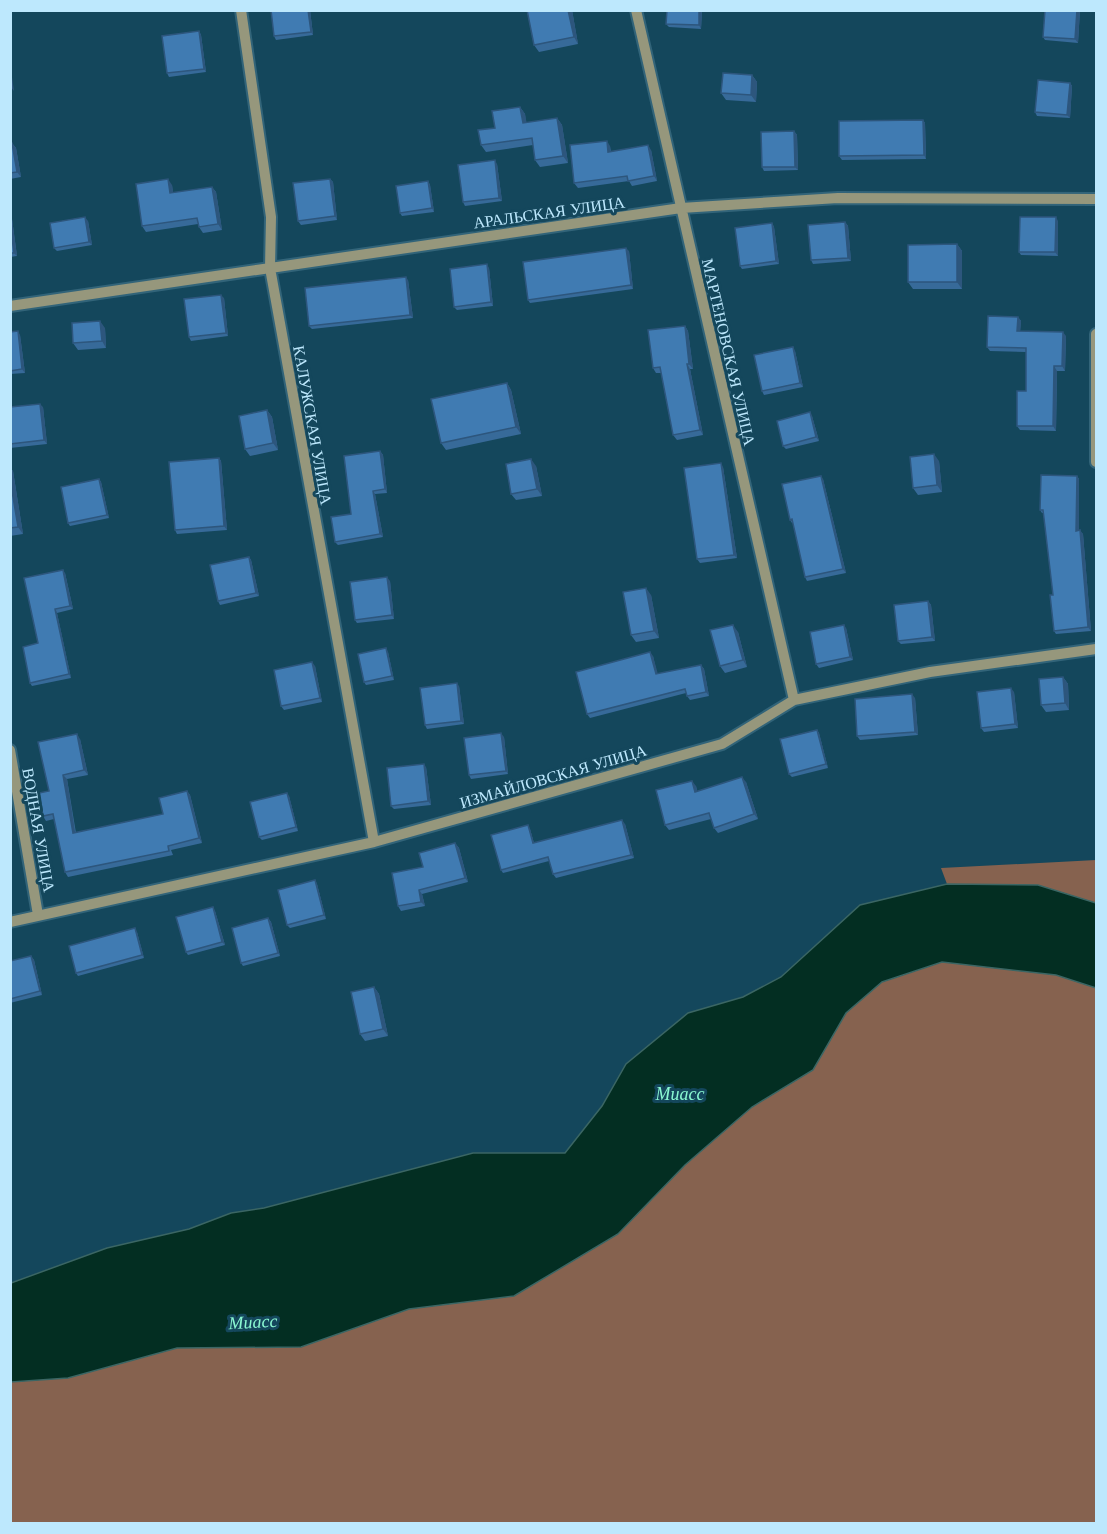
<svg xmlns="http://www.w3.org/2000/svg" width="1107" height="1534" font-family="'Libre Baskerville',serif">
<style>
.green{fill:#86624f}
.water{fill:#032e22;stroke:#3b6664;stroke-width:1.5}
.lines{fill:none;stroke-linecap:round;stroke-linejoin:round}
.minor-casing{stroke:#326479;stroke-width:14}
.minor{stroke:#96977c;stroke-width:10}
.wall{fill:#376a99}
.shaded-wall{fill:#2d567d}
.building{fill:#407bb2;stroke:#2d567d;stroke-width:1.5}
.labels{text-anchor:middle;stroke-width:6;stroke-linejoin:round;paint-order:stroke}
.street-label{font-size:16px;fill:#bde8fd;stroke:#14475c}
.water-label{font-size:18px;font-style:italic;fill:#8af7d1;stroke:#14475c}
</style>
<rect width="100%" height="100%" fill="#14475c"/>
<path class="green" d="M1096,860V903L1038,885L947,884L941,868Z
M942,962L1056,975L1096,988V1523L11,1524V1382L68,1378L177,1348L301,1347L409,1309L514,1296L618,1234L685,1165L752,1107L813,1070L846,1013L882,982Z"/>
<path class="water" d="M947,884L1038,885L1096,903V988L1056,975L942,962L882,982L846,1013L813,1070L752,1107L685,1165L618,1234L514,1296L409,1309L301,1347L177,1348L68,1378L11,1382V1283L107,1248L189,1229L231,1213L264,1208L473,1153H565L602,1106L626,1064L688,1013L743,997L781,977L860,905Z"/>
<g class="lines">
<defs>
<path id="minor" d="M241,10L271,217L270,268L374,842
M636,10L794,700
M10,306L681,208L838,198L1096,199
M1096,334V462
M10,750L38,915
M10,922L374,842L722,744L794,700L930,672L1096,649"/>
</defs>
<use href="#minor" class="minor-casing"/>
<use href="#minor" class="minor"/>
</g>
<path class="wall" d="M310,10L313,35L276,40L274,36Z
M527,10H572L578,44L539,52L534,45Z
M702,10L701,29L669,27L666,24Z
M1045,10H1080L1078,43L1045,40L1043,37Z
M199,31L201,35L206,72L169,77L167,73Z
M752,75L757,82L756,102L726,100L721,93Z
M1070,83L1072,86L1070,118L1037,116L1035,112Z
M520,107L525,114L526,123L557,118L562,125L568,163L540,167L535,160L533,145L486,152L481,145L495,128Z
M923,120L925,123L926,159L842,160L839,156Z
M794,131L797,135L798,170L764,171L762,167Z
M10,143H12L16,148L21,177L10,179Z
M610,146L611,152L651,150L657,181L632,186L629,181L578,188L574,183Z
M497,164L502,201L465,206L463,202Z
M330,179L333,182L337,220L301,225L298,221Z
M428,181L430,185L434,212L402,216L400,213Z
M172,185L173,193L212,187L216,192L222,230L203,233L199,227L198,224L146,232L142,226Z
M10,216L12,219L17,256L10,257Z
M88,221L92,245L57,251L54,248Z
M1058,221V256L1021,255L1019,252Z
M845,222L848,226L851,261L813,264L811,260Z
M772,223L774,227L779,264L742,269L740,266Z
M957,244L962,251V289H913L908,282Z
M629,251L633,289L530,303L528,300Z
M489,268L493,306L457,310L454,307Z
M408,280L413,318L312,329L309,326Z
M224,298L228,336L191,341L189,337Z
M1018,317L1021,321L1020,331L1066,336L1065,371H1057L1056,431L1020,430L1017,426L1026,391V352L990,351L987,347Z
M685,326L688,331L693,369H690L703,435L677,440L673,435L661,373H656L653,368Z
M105,328L106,348L78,350L73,343Z
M10,332L20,335L25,373L10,374Z
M795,351L803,387L764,395L762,391Z
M507,383L511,390L521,434L446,450L441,443Z
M10,407H43L47,444L10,448Z
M267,410L272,417L278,450L250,456L245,449Z
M812,416L819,441L786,449L783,446Z
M380,451L383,455L387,493L375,494L383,537L338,545L335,542L351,514Z
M219,458L221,461L227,530L177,534L175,530Z
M939,461L942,492L918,495L913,488Z
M536,466L542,496L516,500L511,494Z
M723,467L737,558L700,563L697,559Z
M10,468L13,471L23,534L10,536Z
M1077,476L1079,479V531L1083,534L1091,631L1056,634L1054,631L1053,595L1044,513H1042L1040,510Z
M99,479L101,482L109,518L70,526L68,523Z
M823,479L846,573L807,581L805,577L793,523H792L790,520Z
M249,557L251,560L259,596L220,605L218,601Z
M65,573L73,609L57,613L71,678L32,686L30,683L38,643Z
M390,581L394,619L357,623L355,620Z
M651,595L659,638L636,642L631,635Z
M928,601L931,605L935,641L901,644L898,641Z
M846,628L853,660L819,668L816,664Z
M738,632L747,667L725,673L720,666Z
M388,652L394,680L366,685L364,682Z
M653,656L657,674L701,665L704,669L709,696L690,700L687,696L686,693L590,718L587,714Z
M315,666L322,702L284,710L281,706Z
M1063,677L1068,684L1069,710L1046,712L1041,705Z
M459,686L464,724L427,729L425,725Z
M1014,692L1018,728L984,732L981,728Z
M915,698L918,735L860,740L857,736Z
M817,730L819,733L828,768L792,777L789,774Z
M504,737L508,774L471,779L469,775Z
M80,739L88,775L67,779L76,833L163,814L187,791L190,795L202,843L171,850L173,855L68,877L65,872L54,819L46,821L43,816L49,791Z
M426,767L431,805L394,809L391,806Z
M746,782L758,819L718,833L714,828L711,819L669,830L665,825L696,786L697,791Z
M289,796L298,831L262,840L259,837Z
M625,824L634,858L556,878L553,874L549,861L503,873L501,870L530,829L534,843Z
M455,843L459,848L468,882L422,894L425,906L401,911L398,906L423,867Z
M315,880L317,884L326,919L290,928L287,925Z
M215,911L225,945L188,955L186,952Z
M268,918L271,922L280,956L243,966L241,963Z
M137,932L144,958L78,976L76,973Z
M31,956L34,960L42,995L10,1003V961Z
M374,987L379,994L388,1036L365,1041L360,1034Z"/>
<path class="shaded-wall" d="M308,10H310L313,35L311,32Z
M568,10H572L578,44L574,37Z
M699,10H702L701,29L699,25Z
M1077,10H1080L1078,43L1075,39Z
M199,31L201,35L206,72L204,69Z
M10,63L14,91L10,86Z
M752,75L757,82L756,102L751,95Z
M1070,83L1072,86L1070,118L1067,115Z
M520,107L525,114L528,130L523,123Z
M557,118L562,125L568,163L563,156Z
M923,120L925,123L926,159L924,155Z
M794,131L797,135L798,170L795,167Z
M607,141L610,146L611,157L608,152Z
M12,143L16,148L21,177L17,172Z
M648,145L651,150L657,181L654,176Z
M495,160L497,164L502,201L499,198Z
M168,179L172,185L174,199L170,193Z
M330,179L333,182L337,220L335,216Z
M428,181L430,185L434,212L432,208Z
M212,187L216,192L222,230L218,224Z
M10,216L12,219L17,256L14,253Z
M85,217L88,221L92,245L89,242Z
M1056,217L1058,221V256L1055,252Z
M845,222L848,226L851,261L848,258Z
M772,223L774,227L779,264L776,261Z
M957,244L962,251V289L957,282Z
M626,248L629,251L633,289L631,285Z
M487,264L489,268L493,306L491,302Z
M406,277L408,280L413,318L410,315Z
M221,295L224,298L228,336L226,333Z
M1018,317L1021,321L1020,335L1017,331Z
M100,321L105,328L106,348L102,341Z
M685,326L688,331L693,369L689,364Z
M18,331L20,335L25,373L22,369Z
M1063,332L1066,336L1065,371L1062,366Z
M793,347L795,351L803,387L800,383Z
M687,364L690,369L703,435L700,430Z
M1054,366L1057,371L1056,431L1053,426Z
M507,383L511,390L521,434L516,427Z
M40,404L43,407L47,444L44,440Z
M267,410L272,417L278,450L273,443Z
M810,412L812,416L819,441L816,437Z
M380,451L383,455L387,493L385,489Z
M934,454L939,461L942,492L937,485Z
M219,458L221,461L227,530L224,526Z
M531,459L536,466L542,496L537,489Z
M721,463L723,467L737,558L734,555Z
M10,468L13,471L23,534L18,527L10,479Z
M821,476L823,479L846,573L843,569Z
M1077,476L1079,479V534L1076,531Z
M99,479L101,482L109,518L107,515Z
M373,491L375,494L383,537L380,534Z
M1080,530L1083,534L1091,631L1088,627Z
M249,557L251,560L259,596L256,593Z
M63,570L65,573L73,609L70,606Z
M387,577L390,581L394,619L392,615Z
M646,588L651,595L659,638L654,631Z
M928,601L931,605L935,641L932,637Z
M55,609L57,613L71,678L69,674Z
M733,625L738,632L747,667L743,660Z
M844,625L846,628L853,660L850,657Z
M386,648L388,652L394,680L392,676Z
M650,652L653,656L659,678L656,674Z
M312,662L315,666L322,702L320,698Z
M701,665L704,669L709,696L706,692Z
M1063,677L1068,684L1069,710L1065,703Z
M457,683L459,686L464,724L461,721Z
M1011,688L1014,692L1018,728L1015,724Z
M912,694L915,698L918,735L915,732Z
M817,730L819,733L828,768L826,764Z
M501,733L504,737L508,774L506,771Z
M77,734L80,739L88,775L84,770Z
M424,764L426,767L431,805L428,801Z
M63,775L67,779L76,838L73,833Z
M742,777L746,782L758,819L754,814Z
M692,781L696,786L699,798L695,792Z
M187,791L190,795L202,843L199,838Z
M287,793L289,796L298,831L296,827Z
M622,820L625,824L634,858L631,855Z
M528,825L530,829L535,847L533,843Z
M455,843L459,848L468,882L465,878Z
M315,880L317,884L326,919L324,915Z
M419,890L422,894L425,906L421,902Z
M213,907L215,911L225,945L222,942Z
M268,918L271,922L280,956L278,953Z
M135,928L137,932L144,958L142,955Z
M31,956L34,960L42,995L40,991Z
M374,987L379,994L388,1036L383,1029Z"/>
<path class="building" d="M271,10H308L311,32L274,36Z
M527,10H568L574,37L534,45Z
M667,10H699V25L666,24Z
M1045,10H1077L1075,39L1043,37Z
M199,31L204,69L167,73L162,36Z
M723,73L752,75L751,95L721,93Z
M1038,80L1070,83L1067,115L1035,112Z
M520,107L523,123L557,118L563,156L535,160L532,138L481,145L478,130L495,128L492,111Z
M923,120L924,155L839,156V121Z
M794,131L795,167H762L761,132Z
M607,141L608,152L648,145L654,176L628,181L627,176L574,183L570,145Z
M10,143H12L17,172L10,173Z
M495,160L499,198L463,202L458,165Z
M168,179L170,193L212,187L218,224L199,227L197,218L142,226L136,184Z
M330,179L335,216L298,221L293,183Z
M428,181L432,208L400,213L396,186Z
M85,217L89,242L54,248L50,223Z
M1020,217H1056L1055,252H1019Z
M845,222L848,258L811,260L808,225Z
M10,223L14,253H10Z
M772,223L776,261L740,266L735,228Z
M957,244V282H908V245Z
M626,248L631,285L528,300L523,262Z
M487,264L491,302L454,307L450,269Z
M406,277L410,315L309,326L305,288Z
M221,295L226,333L189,337L184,299Z
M988,316L1018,317L1017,331L1063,332L1062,366H1054L1053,426H1017V391H1026V348L987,347Z
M100,321L102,341L73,343L72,323Z
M685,326L689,364H687L700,430L673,435L660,367L653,368L648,330Z
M18,331L22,369L10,371V332Z
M793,347L800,383L762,391L754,355Z
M507,383L516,427L441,443L431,399Z
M40,404L44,440L10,444V407Z
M267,410L273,443L245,449L239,416Z
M810,412L816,437L783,446L777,421Z
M380,451L385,489L373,491L380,534L335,542L331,517L351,514L344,456Z
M934,454L937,485L913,488L910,457Z
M219,458L224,526L175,530L169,462Z
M531,459L537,489L511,494L506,464Z
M721,463L734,555L697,559L684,468Z
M1041,475L1077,476L1076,531L1080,530L1088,627L1054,631L1050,595H1053L1043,510H1040Z
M821,476L843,569L805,577L792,519L790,520L782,484Z
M10,479L18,527L10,528Z
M99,479L107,515L68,523L61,487Z
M249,557L256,593L218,601L210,565Z
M63,570L70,606L55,609L69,674L30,683L23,647L38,643L24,578Z
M387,577L392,615L355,620L350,582Z
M646,588L654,631L631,635L623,592Z
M928,601L932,637L898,641L894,605Z
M733,625L743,660L720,666L710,630Z
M844,625L850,657L816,664L810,632Z
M386,648L392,676L364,682L358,654Z
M650,652L656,674L701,665L706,692L687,696L685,689L587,714L576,672Z
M312,662L320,698L281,706L274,670Z
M1063,677L1065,703L1041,705L1039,679Z
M457,683L461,721L425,725L420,688Z
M1011,688L1015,724L981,728L977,692Z
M912,694L915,732L857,736L855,699Z
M817,730L826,764L789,774L780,739Z
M501,733L506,771L469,775L464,738Z
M77,734L84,770L63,775L73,833L163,814L159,798L187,791L199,838L168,846L169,851L65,872L53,814L43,816L39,793L49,791L38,742Z
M424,764L428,801L391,806L387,768Z
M742,777L754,814L714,828L709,813L665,825L656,790L692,781L695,792Z
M287,793L296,827L259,837L250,802Z
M622,820L631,855L553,874L548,857L501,870L491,835L528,825L533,843Z
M455,843L465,878L419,890L421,902L398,906L392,873L423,867L419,853Z
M315,880L324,915L287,925L278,890Z
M213,907L222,942L186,952L176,917Z
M268,918L278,953L241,963L232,928Z
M135,928L142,955L76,973L69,946Z
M31,956L40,991L10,999V961Z
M374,987L383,1029L360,1034L351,992Z"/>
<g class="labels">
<g class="street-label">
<text transform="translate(549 212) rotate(-8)" y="6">АРАЛЬСКАЯ УЛИЦА</text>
<text transform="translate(729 352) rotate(77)" y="6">МАРТЕНОВСКАЯ УЛИЦА</text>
<text transform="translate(313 425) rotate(80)" y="6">КАЛУЖСКАЯ УЛИЦА</text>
<text transform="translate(553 776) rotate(-16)" y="6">ИЗМАЙЛОВСКАЯ УЛИЦА</text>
<text transform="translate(39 830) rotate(80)" y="6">ВОДНАЯ УЛИЦА</text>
</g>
<g class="water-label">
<text x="680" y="1100">Миасс</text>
<text transform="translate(253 1322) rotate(-3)" y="6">Миасс</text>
</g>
</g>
<rect width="1107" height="1534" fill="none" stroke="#bde8fd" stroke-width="24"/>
</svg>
